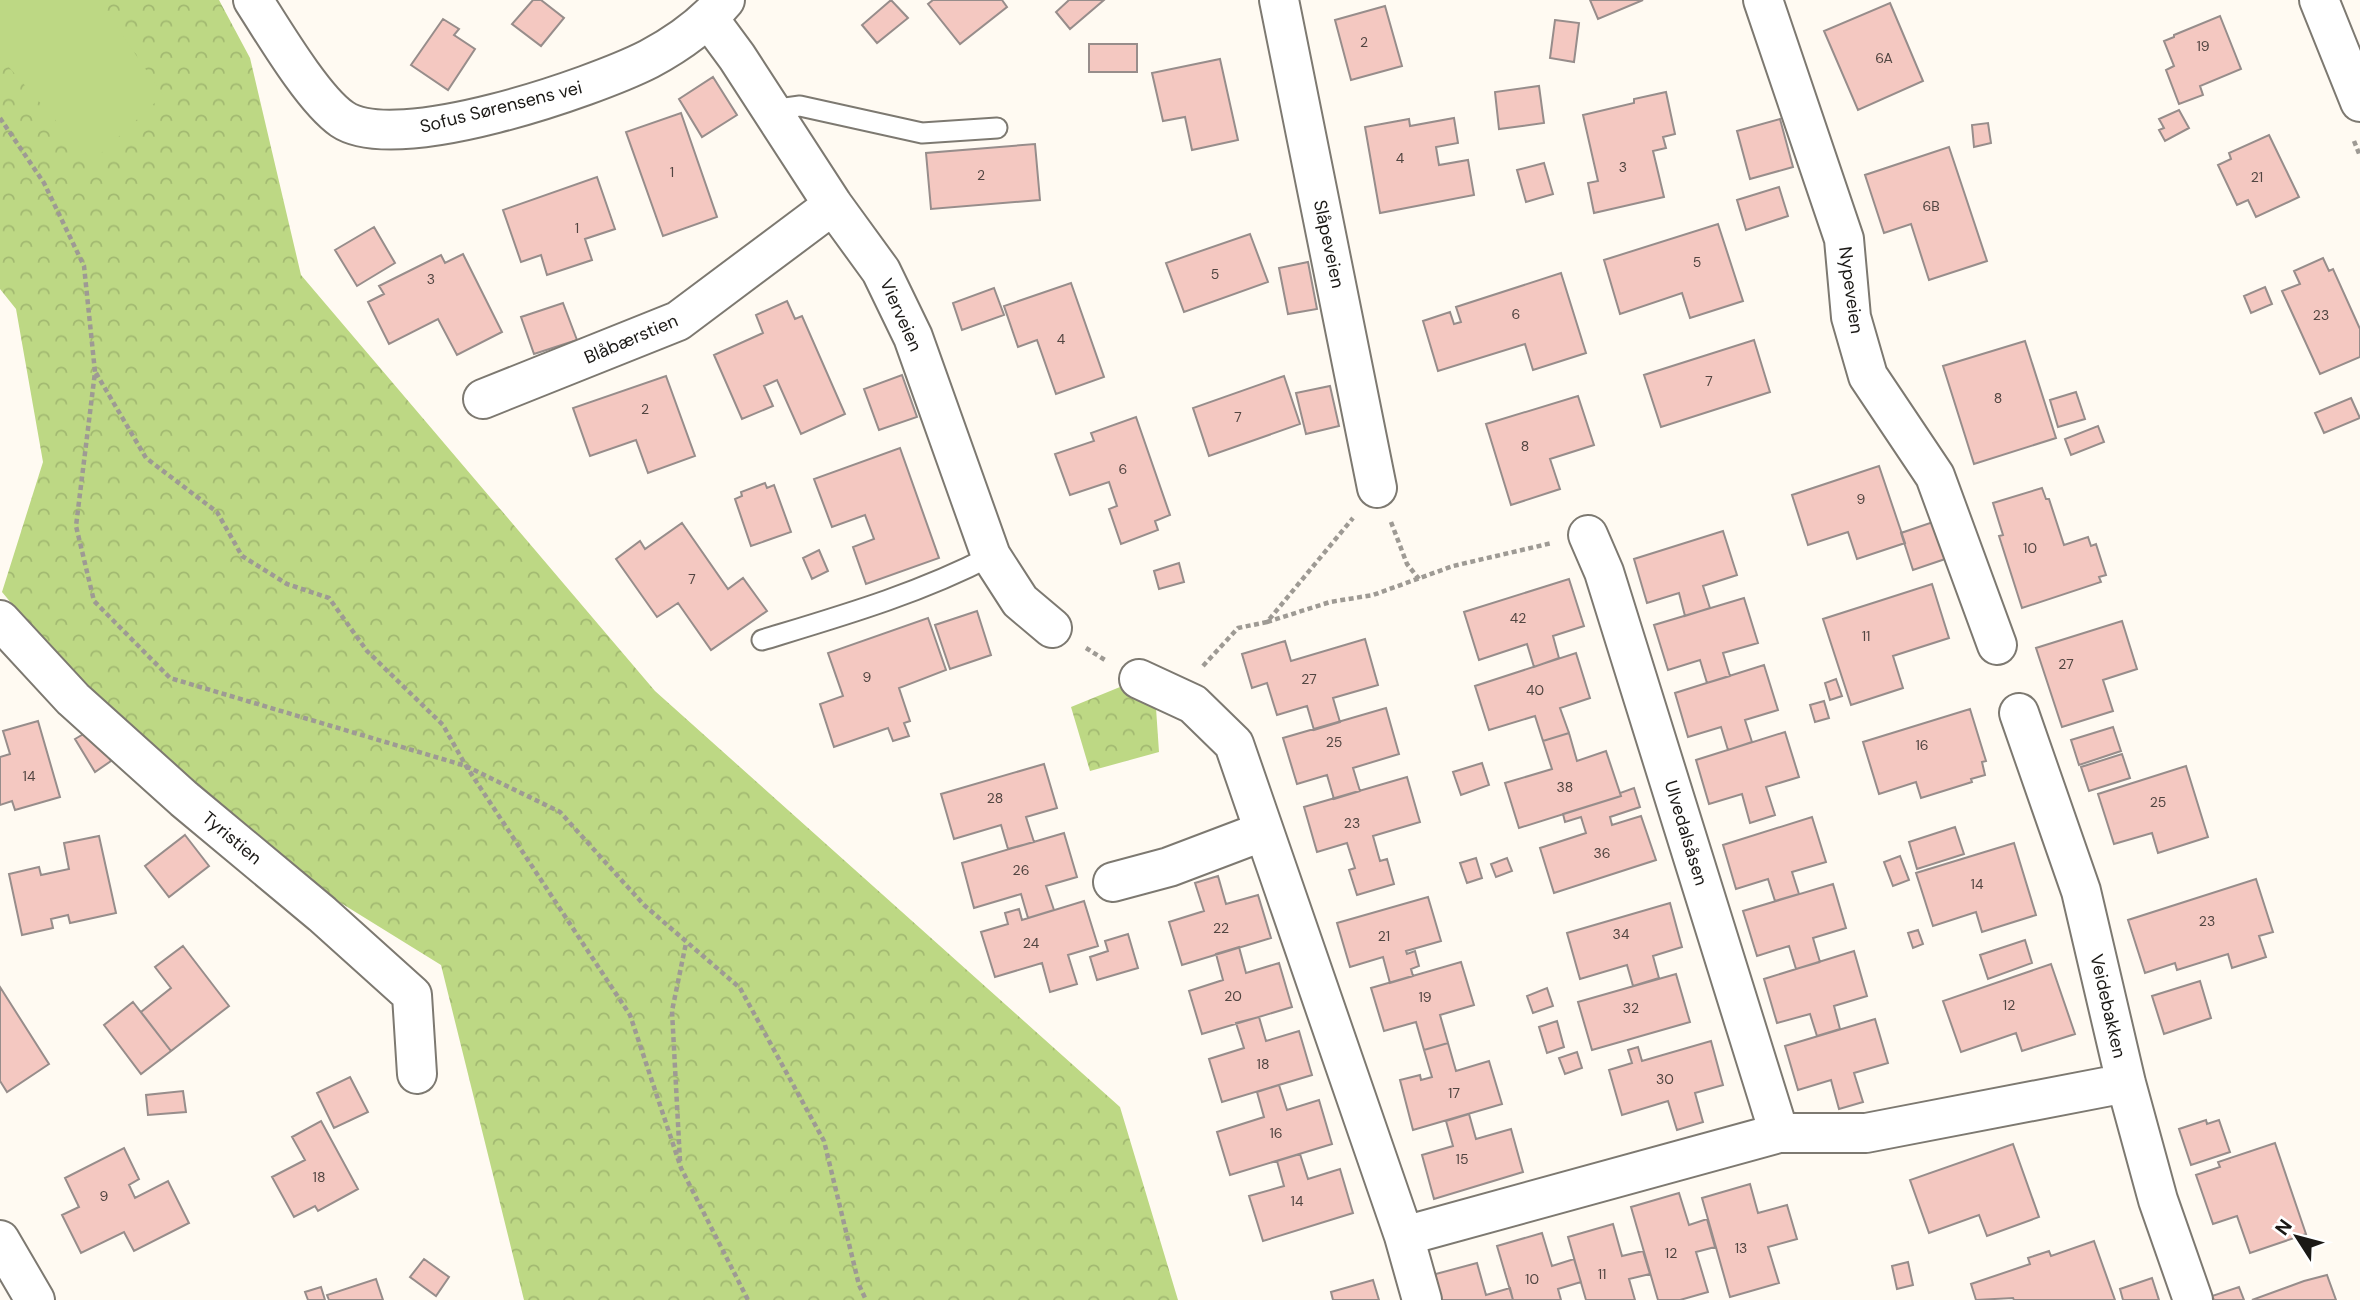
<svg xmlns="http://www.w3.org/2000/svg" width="2360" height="1300" font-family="'DM Sans',sans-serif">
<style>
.forest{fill:url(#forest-crowns)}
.pitch{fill:#bdd884}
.building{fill:#f4c8c1;stroke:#978d8b;stroke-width:2}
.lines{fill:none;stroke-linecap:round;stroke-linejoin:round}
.service-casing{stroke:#7d7971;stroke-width:23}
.minor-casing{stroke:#7d7971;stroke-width:42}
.path{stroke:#9e9a94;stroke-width:4.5;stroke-dasharray:5 3.5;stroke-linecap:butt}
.service{stroke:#fff;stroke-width:19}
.minor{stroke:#fff;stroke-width:38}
.labels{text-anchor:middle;stroke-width:6;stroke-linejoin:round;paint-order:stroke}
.number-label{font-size:14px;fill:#514541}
.street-label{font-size:18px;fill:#1b1916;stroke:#fff}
</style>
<defs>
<pattern id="forest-crowns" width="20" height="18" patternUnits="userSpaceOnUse" patternTransform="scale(1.75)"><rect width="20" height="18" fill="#bdd884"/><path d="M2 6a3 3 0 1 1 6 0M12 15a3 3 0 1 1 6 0" fill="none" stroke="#a2b971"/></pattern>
</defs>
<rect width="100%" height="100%" fill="#fffaf2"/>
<path class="forest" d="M0,0H219L250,58L301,275L655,691L1120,1107L1178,1300H524L441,965L336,900L191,795L81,687L2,592L43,462L16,309L0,289Z
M1120,687L1156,708L1159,752L1090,771L1071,707Z"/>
<path class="pitch" d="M0,0H99L163,95L92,162L0,57Z"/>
<path class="building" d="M533,0H541L564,18L541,46L512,24Z
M891,0L908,18L877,43L862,25Z
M933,0H1002L1007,7L960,44L928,4Z
M1069,0H1104L1070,29L1056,12Z
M1590,0H1643L1598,19Z
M1890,3L1923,81L1858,110L1824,31Z
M1385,6L1402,66L1351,80L1335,20Z
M2220,16L2241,69L2200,86L2203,95L2179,104L2166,70L2174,66L2164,41L2174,37V35Z
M443,19L459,29L454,35L475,49L448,90L411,65Z
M1555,20L1579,23L1574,62L1550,58Z
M1089,44H1137V72H1089Z
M1220,59L1238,140L1192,150L1185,117L1163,121L1152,73Z
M713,77L737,115L702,137L679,99Z
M1539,86L1544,123L1499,129L1495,92Z
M1666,92L1675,134L1663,137L1666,148L1653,151L1664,197L1594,213L1588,183L1598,181L1583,115L1634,103V99Z
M2179,110L2189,128L2165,141L2159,130L2164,128L2159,119Z
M681,113L717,217L663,236L626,132Z
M1454,118L1458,143L1436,147L1439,165L1468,160L1474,195L1380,213L1365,127L1409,119L1410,126Z
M1780,119L1793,167L1750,179L1737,131Z
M1988,123L1991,143L1974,147L1972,125Z
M2269,135L2299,197L2256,217L2248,200L2237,205L2218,165L2231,159L2229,153Z
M1035,144L1040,200L931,209L926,153Z
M1949,147L1987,261L1929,280L1911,224L1884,233L1865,175Z
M1544,163L1553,194L1526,202L1517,170Z
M597,177L615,229L585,239L592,260L547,275L541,255L521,262L503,210Z
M1779,187L1788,216L1746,230L1737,200Z
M1718,224L1743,301L1690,318L1682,293L1620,314L1604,260Z
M374,227L395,263L357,286L335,250Z
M1250,234L1268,282L1184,312L1166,263Z
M463,254L502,332L457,355L438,319L389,344L368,302L384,294L379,286L441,255L445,263Z
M2323,258L2329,271L2333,269L2360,329V357L2320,374L2282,291L2300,284L2294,271Z
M1308,262L1317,309L1288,314L1279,268Z
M1561,273L1586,353L1533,370L1525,344L1438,371L1423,321L1450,312L1454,324L1461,322L1456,307Z
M1071,283L1104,377L1056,394L1037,340L1018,347L1004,306Z
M2265,287L2272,304L2251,313L2244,296Z
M994,288L1004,315L962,330L953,303Z
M787,301L795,319L802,316L845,414L801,434L777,380L764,386L773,406L742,419L714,355L763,333L756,315Z
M563,303L577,340L534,354L521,317Z
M1754,340L1770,392L1661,427L1644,375Z
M2025,341L2056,438L1974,464L1943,366Z
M902,375L917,417L879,430L864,389Z
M666,376L695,456L648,473L636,440L590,456L573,408Z
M1284,376L1300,424L1209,456L1193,408Z
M1330,386L1339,426L1306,434L1296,393Z
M2076,392L2085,419L2058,427L2050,400Z
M1578,396L1594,445L1550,459L1560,489L1511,505L1486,424Z
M2351,398L2360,418L2324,433L2315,413Z
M1136,417L1170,515L1155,521L1158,530L1121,544L1109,509L1117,506L1109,482L1070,495L1055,454L1094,441L1091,433Z
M2098,426L2104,442L2071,455L2065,439Z
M900,448L939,558L866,584L853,547L874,539L865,515L832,527L814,479Z
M1879,466L1905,543L1857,559L1848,532L1808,545L1792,495Z
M765,483L767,488L774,485L791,532L751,546L735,499L742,496L741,492Z
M2042,488L2046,499H2049L2064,545L2088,537L2091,546L2096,544L2106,575L2099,577L2101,582L2022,608L1999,536L2003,535L1993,503Z
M1936,521L1948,558L1913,570L1901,533Z
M682,523L728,589L743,578L767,611L711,650L678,603L657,617L616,559L640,541L645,549Z
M1723,531L1737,575L1703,586L1710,608L1685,616L1679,593L1647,603L1634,559Z
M819,550L828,571L812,579L803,558Z
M1179,563L1184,582L1159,589L1154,571Z
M1569,579L1584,626L1553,636L1559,658L1534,667L1527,644L1479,660L1464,612Z
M1932,584L1949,638L1893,656L1903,688L1851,705L1823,619Z
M1744,598L1758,643L1723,653L1730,676L1707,683L1700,660L1668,670L1654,625Z
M977,611L991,655L950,669L935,625Z
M928,618L946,670L899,688L910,721L904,723L909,736L893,741L888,728L834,747L820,704L843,696L828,653Z
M2122,621L2137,669L2103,680L2113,711L2062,727L2036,648Z
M1365,639L1378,685L1333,698L1340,722L1314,730L1307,706L1277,715L1267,683L1252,688L1242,654L1285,641L1291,661Z
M1576,653L1590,698L1560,708L1569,733L1543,741L1535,716L1489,730L1475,686Z
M1764,665L1778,710L1745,720L1752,742L1728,750L1721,727L1688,737L1675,693Z
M1836,679L1842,696L1830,700L1825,683Z
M1824,701L1829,718L1815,722L1810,705Z
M1386,708L1399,754L1353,768L1360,791L1334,799L1327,775L1297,784L1283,738Z
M1970,709L1986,761L1982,762L1985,775L1971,779L1972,782L1921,798L1916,782L1879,794L1863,742Z
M38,721L60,797L15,810L12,801L0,805V757L10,754L3,731Z
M2113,727L2121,751L2079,765L2071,740Z
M92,729L111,761L95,772L75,739Z
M1785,732L1799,777L1766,787L1775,815L1750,823L1742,794L1709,804L1696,760Z
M1569,733L1577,761L1606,751L1621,796L1519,828L1505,783L1552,769L1543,741Z
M2122,754L2130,778L2089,791L2081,767Z
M1482,763L1489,785L1461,795L1453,772Z
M1044,764L1057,808L1026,817L1034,842L1008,849L1001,825L954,839L941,794Z
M2186,766L2208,837L2158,853L2152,833L2114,844L2098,794Z
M1407,777L1420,822L1373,836L1380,861L1387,859L1394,884L1357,895L1349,870L1355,868L1347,843L1317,852L1304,807Z
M1634,788L1640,807L1610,817L1612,825L1641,816L1656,860L1554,893L1540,848L1586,833L1581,817L1565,822L1563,814L1621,796L1620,793Z
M1812,817L1826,862L1792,872L1799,894L1775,901L1768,879L1736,889L1723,845Z
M1955,827L1964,854L1917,869L1909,842Z
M1064,833L1077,877L1046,886L1054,910L1028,918L1021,894L974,908L962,863Z
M185,835L209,866L169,897L145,866Z
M99,836L116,913L70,923L68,915L51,919L53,928L22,935L9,874L39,867L41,875L69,869L64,843Z
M2014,843L2036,915L1982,932L1976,912L1933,926L1916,873Z
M1900,856L1909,880L1893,886L1884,862Z
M1476,858L1482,878L1467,883L1460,863Z
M1507,858L1512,871L1496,877L1491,864Z
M1218,876L1226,904L1258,895L1271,938L1182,965L1169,922L1204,911L1195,883Z
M2256,879L2273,932L2259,936L2266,957L2232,968L2228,954L2177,970L2175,963L2145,973L2128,920Z
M1833,884L1846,928L1813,938L1820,962L1796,969L1789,946L1757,956L1743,911Z
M1428,897L1441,941L1406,951L1407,954L1415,951L1419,966L1411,969L1413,976L1390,983L1383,957L1350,967L1337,923Z
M1084,901L1098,946L1068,955L1077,984L1050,992L1042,963L995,977L981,932L1008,924L1005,913L1019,909L1022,920Z
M1670,903L1682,947L1653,956L1659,978L1633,986L1627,965L1580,979L1567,933Z
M1918,930L1923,944L1913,948L1908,933Z
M1128,934L1138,968L1097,980L1090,957L1108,951L1105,941Z
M2025,940L2032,963L1988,979L1980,955Z
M183,946L229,1006L171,1051L141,1012L171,988L155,967Z
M1239,947L1246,973L1279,963L1292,1007L1202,1034L1189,991L1223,980L1216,954Z
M1854,951L1867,996L1834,1006L1840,1029L1817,1036L1810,1014L1777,1023L1764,979Z
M1461,962L1474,1005L1440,1015L1448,1043L1424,1050L1416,1022L1384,1031L1371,988Z
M2051,964L2075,1034L2022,1051L2016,1033L1961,1052L1943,1001Z
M1676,974L1690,1022L1592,1050L1578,1002Z
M2200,981L2211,1018L2164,1034L2152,996Z
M0,987L49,1064L7,1092L0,1081Z
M1547,988L1553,1006L1533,1013L1527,996Z
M133,1002L171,1051L141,1074L104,1025Z
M1259,1017L1266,1041L1299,1031L1312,1075L1222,1102L1209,1059L1244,1048L1236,1023Z
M1875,1019L1888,1063L1854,1073L1863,1102L1839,1109L1831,1080L1798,1090L1785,1046Z
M1557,1021L1564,1047L1547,1053L1539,1027Z
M1711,1041L1723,1085L1695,1093L1703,1122L1677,1130L1668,1101L1622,1115L1609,1070L1632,1063L1628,1050L1638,1047L1642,1061Z
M1448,1043L1456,1071L1489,1061L1502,1104L1413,1130L1400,1080L1420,1075L1421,1080L1432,1077L1424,1050Z
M1577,1052L1582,1068L1565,1074L1559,1058Z
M350,1077L368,1112L334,1128L317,1093Z
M1279,1085L1287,1110L1319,1100L1332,1144L1230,1175L1217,1132L1264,1117L1257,1092Z
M183,1091L186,1112L148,1115L146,1095Z
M1469,1114L1476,1139L1511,1129L1523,1172L1434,1199L1422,1155L1453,1146L1446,1121Z
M2206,1120L2207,1124L2219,1120L2230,1152L2191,1165L2179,1129Z
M321,1121L358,1189L318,1211L315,1206L294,1217L272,1177L305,1160L292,1137Z
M2275,1143L2306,1234L2250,1253L2237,1216L2213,1224L2196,1175L2220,1167L2218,1162Z
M2013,1144L2039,1217L1987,1236L1979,1215L1929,1233L1910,1180Z
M124,1148L139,1179L129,1185L135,1198L168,1181L189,1223L134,1251L124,1232L81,1253L62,1215L79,1207L65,1178Z
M1300,1154L1308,1179L1340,1169L1353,1213L1263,1241L1249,1196L1284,1186L1277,1161Z
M1750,1184L1758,1213L1787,1205L1797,1239L1768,1247L1779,1283L1730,1297L1702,1198Z
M1679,1193L1689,1225L1707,1219L1715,1247L1696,1252L1708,1292L1680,1300H1658L1631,1207Z
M1613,1224L1622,1256L1643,1251L1650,1274L1629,1279L1635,1300H1586L1568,1237Z
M1542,1233L1552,1266L1574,1259L1581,1282L1558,1289L1561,1300H1513L1497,1246Z
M2094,1241L2115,1300H2014L2013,1298L1976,1300L1971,1284L2030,1264L2028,1258L2049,1251L2051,1256Z
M424,1259L449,1277L436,1296L410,1277Z
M1908,1262L1913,1285L1897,1289L1892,1266Z
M1477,1263L1486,1295L1510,1288L1513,1300H1439L1432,1275Z
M2327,1275L2336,1300H2252L2304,1281Z
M2152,1278L2159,1300H2123L2120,1289Z
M376,1279L383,1300H329L327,1295Z
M1373,1280L1379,1300H1333L1331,1292Z
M321,1287L325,1300H308L305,1292Z
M2239,1287L2244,1300H2214L2212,1296Z"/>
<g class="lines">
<defs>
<path id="service" d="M771,110L800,106L922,133L997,128
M762,640C841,616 918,594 991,556"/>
<path id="minor" d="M253,0C273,31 313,99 342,119C396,156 594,87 649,59C677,44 705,24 725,0
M1279,0L1377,488
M1763,0L1844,239L1851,317L1868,376L1935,476L1997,645
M2319,0L2360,102
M709,19L737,57L833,205L881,271L913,337L991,556L1020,601L1052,628
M483,399L678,321L833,205
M1588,535L1604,572L1779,1133
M0,620L73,699L184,799L322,914L412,995L417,1074
M1139,679L1193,704L1234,744L1404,1236L1422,1300
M2019,713L2081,891L2126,1083L2158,1200L2193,1300
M1113,882L1169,867L1264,831
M1404,1236L1779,1133H1866L2126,1083
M0,1240L35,1300"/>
</defs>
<use href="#service" class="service-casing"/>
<use href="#minor" class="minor-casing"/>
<path class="path" d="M0,118L44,183L84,266L95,372L76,526L94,601L170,678L466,766L560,812L644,905L740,988L824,1141L859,1285L866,1300
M2354,141L2360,156
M96,373L146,458L217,512L242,556L287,584L329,598L367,651L443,725L466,766L630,1015L681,1168L748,1300
M1391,522L1407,564L1419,579
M1267,622L1330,602L1373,595L1453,566L1552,543
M1086,648L1105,660
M1203,666L1238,628L1267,622L1353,518
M680,1161L672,1011L686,943"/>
<use href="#service" class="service"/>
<use href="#minor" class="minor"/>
</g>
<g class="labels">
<g class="number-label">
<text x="1364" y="47">2</text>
<text x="2203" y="51">19</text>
<text x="1884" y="63">6A</text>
<text x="1400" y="163">4</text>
<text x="1623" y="172">3</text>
<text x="672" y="177">1</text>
<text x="981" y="180">2</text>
<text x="2257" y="182">21</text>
<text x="1931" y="211">6B</text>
<text x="577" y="233">1</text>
<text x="1697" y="267">5</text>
<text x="1215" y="279">5</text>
<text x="431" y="284">3</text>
<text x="1516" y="319">6</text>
<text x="2321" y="320">23</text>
<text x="1061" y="344">4</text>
<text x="1709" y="386">7</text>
<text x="1998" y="403">8</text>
<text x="645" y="414">2</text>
<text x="1238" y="422">7</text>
<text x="1525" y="451">8</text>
<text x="1123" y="474">6</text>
<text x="1861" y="504">9</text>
<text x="2030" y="553">10</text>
<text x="692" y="584">7</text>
<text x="1518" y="623">42</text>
<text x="1866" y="641">11</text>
<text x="2066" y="669">27</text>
<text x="867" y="682">9</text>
<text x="1309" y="684">27</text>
<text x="1535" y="695">40</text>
<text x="1334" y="747">25</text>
<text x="1922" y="750">16</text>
<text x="29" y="781">14</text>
<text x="1565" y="792">38</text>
<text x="995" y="803">28</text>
<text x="2158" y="807">25</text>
<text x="1352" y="828">23</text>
<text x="1602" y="858">36</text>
<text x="1021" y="875">26</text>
<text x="1977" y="889">14</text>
<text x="2207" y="926">23</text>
<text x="1221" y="933">22</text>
<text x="1621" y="939">34</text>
<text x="1384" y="941">21</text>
<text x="1031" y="948">24</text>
<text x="1233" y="1001">20</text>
<text x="1425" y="1002">19</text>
<text x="2009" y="1010">12</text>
<text x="1631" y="1013">32</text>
<text x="1263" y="1069">18</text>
<text x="1665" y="1084">30</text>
<text x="1454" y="1098">17</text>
<text x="1276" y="1138">16</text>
<text x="1462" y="1164">15</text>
<text x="319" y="1182">18</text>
<text x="104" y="1201">9</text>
<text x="1297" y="1206">14</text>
<text x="1741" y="1253">13</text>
<text x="1671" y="1258">12</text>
<text x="1602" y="1279">11</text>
<text x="1532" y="1284">10</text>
</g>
<g class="street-label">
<text transform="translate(501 107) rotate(-14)" y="6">Sofus Sørensens vei</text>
<text transform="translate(1329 244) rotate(78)" y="6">Slåpeveien</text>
<text transform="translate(1851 290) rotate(82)" y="6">Nypeveien</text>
<text transform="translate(901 315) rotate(66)" y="6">Vierveien</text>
<text transform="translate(631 339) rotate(-23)" y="6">Blåbærstien</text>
<text transform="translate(1686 833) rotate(73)" y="6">Ulvedalsåsen</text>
<text transform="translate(232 838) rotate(40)" y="6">Tyristien</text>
<text transform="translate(2108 1006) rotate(77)" y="6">Veidebakken</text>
</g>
</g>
<g transform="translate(2297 1237) rotate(306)" stroke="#ffffff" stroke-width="5" paint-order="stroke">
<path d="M0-5L12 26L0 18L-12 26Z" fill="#1b1916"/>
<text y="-10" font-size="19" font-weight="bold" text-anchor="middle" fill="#1b1916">N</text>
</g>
</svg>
